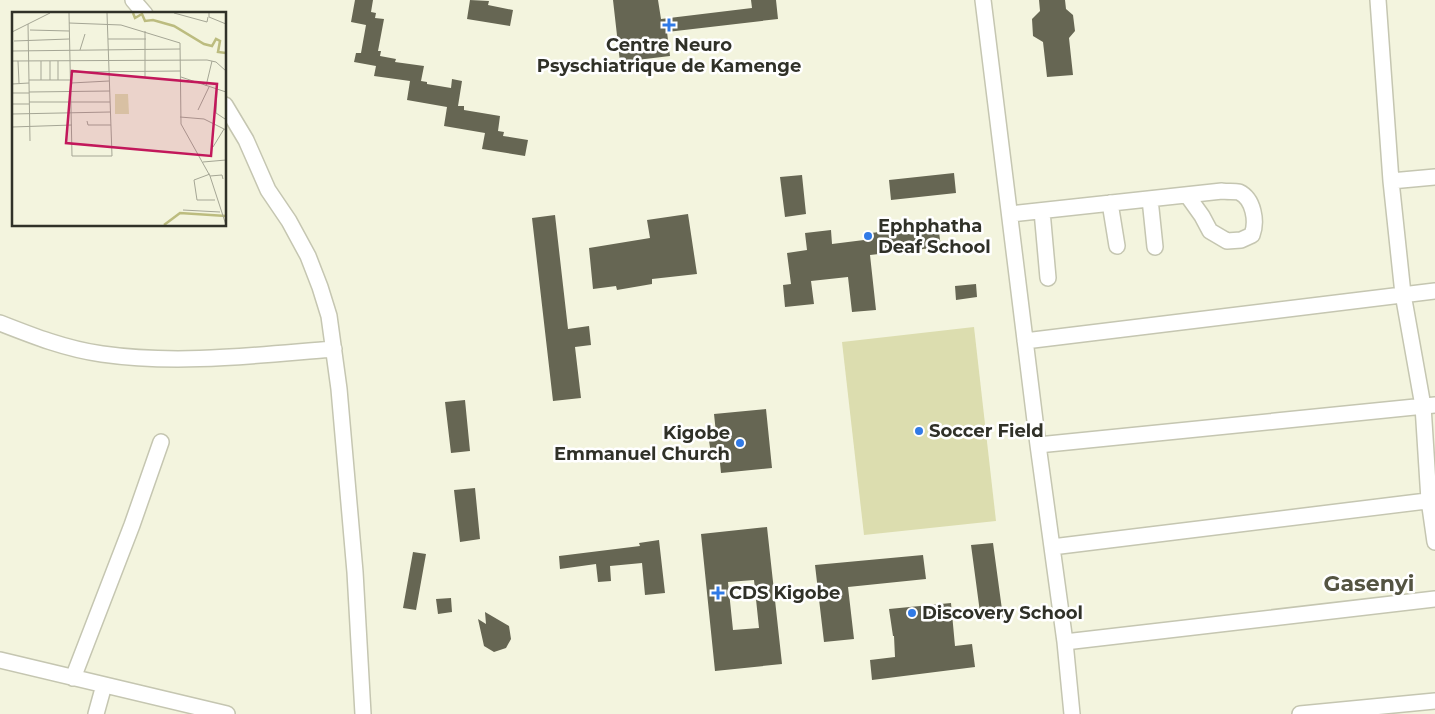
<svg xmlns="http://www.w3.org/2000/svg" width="1435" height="714" font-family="Montserrat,sans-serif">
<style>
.green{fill:#dcddaf}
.building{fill:#666653;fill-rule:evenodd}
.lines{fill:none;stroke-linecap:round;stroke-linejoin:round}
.minor-casing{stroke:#c5c6b1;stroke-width:18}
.minor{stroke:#fff;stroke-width:15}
.poi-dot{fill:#317ae6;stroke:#fff;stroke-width:2}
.labels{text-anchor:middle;stroke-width:5;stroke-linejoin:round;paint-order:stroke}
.poi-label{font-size:18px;font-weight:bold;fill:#303128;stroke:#fff;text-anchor:start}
.district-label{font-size:22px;font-weight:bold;fill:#545442;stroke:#fff}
.inset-river{fill:none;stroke:#bcbc7f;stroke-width:2.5}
.inset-road{fill:none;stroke:#a5a695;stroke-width:1}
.view{fill:#c2185b;fill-opacity:0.15;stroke:#c2185b;stroke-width:2.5}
.inset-edge{fill:none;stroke:#303128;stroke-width:2.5}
</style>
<rect width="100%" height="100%" fill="#f3f4de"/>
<path class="green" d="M974,327L996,521L864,535L842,342Z"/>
<path class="building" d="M355,0H373L371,12L376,13L375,18L384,19L378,51H381L380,56L396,59L395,62L424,66L421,81L427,82V84L451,88L452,79L462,81L458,106H464V110L500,116L498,131L504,132L503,136L528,140L525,156L482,149L485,133L444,126L447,107L407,100L410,81L374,76L376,66L354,62L356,53H361L366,25L351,22Z
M470,0L489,1L488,5L513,10L510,26L467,19Z
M613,0H658L661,19L752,8L751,0H776L778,19L667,32L670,56L620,62Z
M1039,0H1065L1066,9L1073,15L1075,31L1069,38L1073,75L1047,77L1043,42L1033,36L1032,19L1040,11Z
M954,173L956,193L891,200L889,180Z
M802,175L806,214L785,217L780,177Z
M688,214L697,274L652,279V284L617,290L616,286L593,289L589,248L650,238L647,220Z
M555,215L568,329L589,326L591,345L575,347L581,398L553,401L532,218Z
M938,225L941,247L870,255L876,310L852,312L848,277L811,281L814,304L785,307L783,285L791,284L787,253L807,250L805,233L831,230L832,244L872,239L871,233Z
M976,284L977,297L956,300L955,286Z
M465,400L470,451L451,453L445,402Z
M766,409L772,468L721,473L719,453L711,454L708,434L716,433L714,414Z
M475,488L480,539L460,542L454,490Z
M767,527L782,664L715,671L701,534ZM754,580L759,628L733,630L728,582Z
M659,540L665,593L645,595L642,563L610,566L611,581L598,582L596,564L560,569L559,556L640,546L639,543Z
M993,543L1003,617L981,620L971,545Z
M413,552L426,554L416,610L403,608Z
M923,555L926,579L848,587L854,639L824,642L815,565Z
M451,598L452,612L438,614L436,599Z
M951,603L955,646L972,644L975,667L872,680L870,660L895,657L894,636H893L889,609Z
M485,612L509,626L511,639L506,648L494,652L484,646L478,619L486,624Z"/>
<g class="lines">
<defs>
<path id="minor" d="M133,0L145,14
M983,0L1038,445L1065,642L1072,714
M1378,0L1391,181L1403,294L1423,406L1429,500L1435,542
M225,105L246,140L268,190L289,221L308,256L320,287L329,316L339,389L355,572L363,714
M1391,181L1435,177
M1150,199L1155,247
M1110,203L1117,246
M1042,211L1048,278
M1010,214L1222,191C1227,192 1234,191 1239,192C1254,199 1257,222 1252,235L1241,240L1227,241L1210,231L1202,216L1187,195
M0,323C33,336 66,349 102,354C179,365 257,355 334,349
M1025,341L1435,291
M1038,445L1435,405
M1052,547L1435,500
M1065,642L1435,599
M0,660L227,714
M73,678L132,525L161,442
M96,714L104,685
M1300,714L1435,701"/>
</defs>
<use href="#minor" class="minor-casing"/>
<use href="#minor" class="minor"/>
</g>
<g class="poi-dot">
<path d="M666.5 17.5h5v5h5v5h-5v5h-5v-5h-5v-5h5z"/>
<circle cx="868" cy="236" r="5"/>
<circle cx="919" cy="431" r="5"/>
<circle cx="740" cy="443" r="5"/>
<path d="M715.5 585.5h5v5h5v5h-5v5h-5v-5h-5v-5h5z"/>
<circle cx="912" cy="613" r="5"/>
</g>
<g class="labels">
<g class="poi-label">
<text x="669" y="51" text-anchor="middle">Centre Neuro<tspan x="669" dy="21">Psyschiatrique de Kamenge</tspan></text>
<text x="878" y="232">Ephphatha<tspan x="878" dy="21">Deaf School</tspan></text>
<text x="929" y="437">Soccer Field</text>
<text x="730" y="439" text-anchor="end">Kigobe<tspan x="730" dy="21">Emmanuel Church</tspan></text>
<text x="729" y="599">CDS Kigobe</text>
<text x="922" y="619">Discovery School</text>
</g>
<g class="district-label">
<text x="1369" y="591">Gasenyi</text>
</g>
</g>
<g transform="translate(12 12)">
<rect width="214" height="214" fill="#f3f4de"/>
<path d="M103,82H116L117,102H103Z" fill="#dcddaf"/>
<path class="inset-river" d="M121,1L123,6L130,2L133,9L141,8L162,14L192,32L200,34L204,27L208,29L206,40L214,41M152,213L168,201L214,204"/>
<path class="inset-road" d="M57,1L60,144H100L95,1M162,1L195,10L196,5M197,1V5L214,12M57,11L109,13L168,31L169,112L198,164L214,213M16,12L18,129M18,18L57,19M0,20L38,1M96,27H134M2,29L57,27M68,38L73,22M0,39L168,37M0,49L195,48L204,50L214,59M6,49L7,71M29,49V68M38,49V68M46,49V68M58,60L169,59M133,65V19M169,65L214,80M17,68H58M59,71L97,69M0,72L17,71M194,74L200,49M205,77L204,101L213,107M17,80L98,79M0,81H17M17,90H98M0,92H17M186,98L197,75M0,102L98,100M168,105L192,107L214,118M75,109L76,113H99M0,115L60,113M201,135L212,117M191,150L214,148M198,162L182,168L185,188H203M198,164L210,163L211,167M171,198L208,200"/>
<path class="view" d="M60,59L205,72L199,144L54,131Z"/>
<rect width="214" height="214" class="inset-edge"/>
</g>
</svg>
